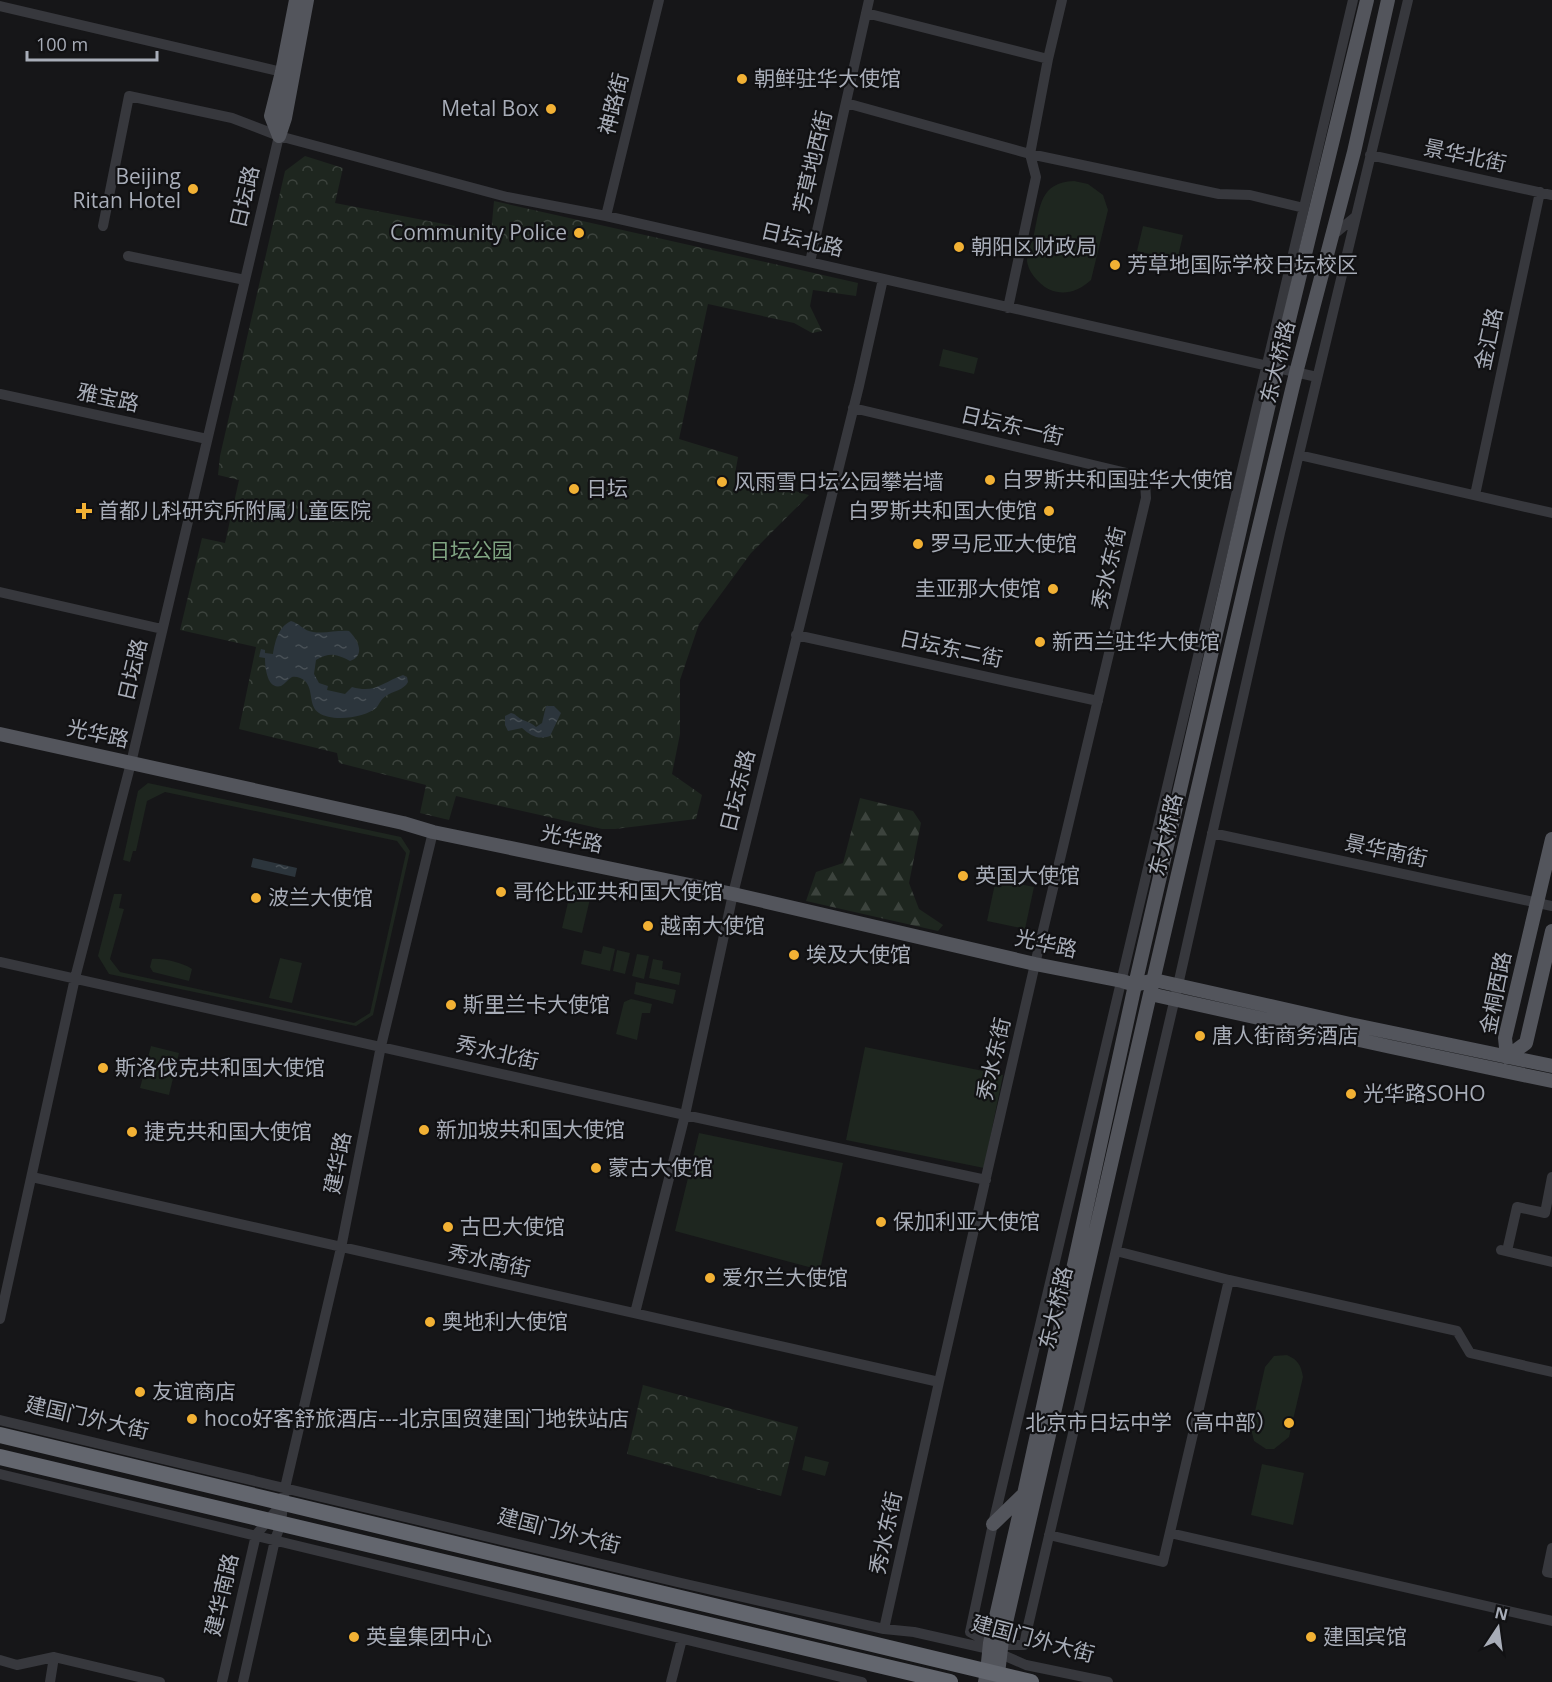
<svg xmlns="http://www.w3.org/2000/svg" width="1552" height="1682" font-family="'Open Sans','Noto Sans SC',sans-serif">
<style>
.green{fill:#1e261f}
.forest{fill:url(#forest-firs)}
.park{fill:url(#park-crowns)}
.water{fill:url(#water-ripples)}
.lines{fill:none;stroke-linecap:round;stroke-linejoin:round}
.minor{stroke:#37383d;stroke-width:10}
.major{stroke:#53555c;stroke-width:14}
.highway{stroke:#63666e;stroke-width:16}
.poi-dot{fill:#f2b134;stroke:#111113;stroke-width:2}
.labels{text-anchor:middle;stroke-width:4.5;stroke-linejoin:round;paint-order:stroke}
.poi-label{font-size:21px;fill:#a8adb8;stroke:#111113;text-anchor:start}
.street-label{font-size:21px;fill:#a8adb8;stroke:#111113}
.park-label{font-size:21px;fill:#7fa381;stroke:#111113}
</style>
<defs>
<pattern id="forest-firs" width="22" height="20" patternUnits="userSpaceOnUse" patternTransform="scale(1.5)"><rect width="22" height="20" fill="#1e261f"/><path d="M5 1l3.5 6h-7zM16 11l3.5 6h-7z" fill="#3c433d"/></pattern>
<pattern id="park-crowns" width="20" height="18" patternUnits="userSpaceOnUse" patternTransform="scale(1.5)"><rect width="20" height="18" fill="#1e261f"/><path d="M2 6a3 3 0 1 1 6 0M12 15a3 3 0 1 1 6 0" fill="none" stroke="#3c433d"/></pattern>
<pattern id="water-ripples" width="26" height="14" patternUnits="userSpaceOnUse" patternTransform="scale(1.5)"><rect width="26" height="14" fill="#2c353c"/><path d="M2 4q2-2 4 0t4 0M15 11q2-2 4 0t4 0" fill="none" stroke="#485056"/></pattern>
</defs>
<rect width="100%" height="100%" fill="#161618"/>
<path class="green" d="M1074,181L1088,184L1103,195L1108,210L1091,280C1075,295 1054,298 1038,281C1033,276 1028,269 1027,261C1027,253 1032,242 1034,234C1040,207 1040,182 1074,181Z
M1143,226L1183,235L1177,261L1137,251Z
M943,349L978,358L974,374L939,366Z
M148,783L401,837L410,851L373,1015L356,1026L109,974L98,956L114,894H122L119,908L124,909L110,959L120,972L354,1023L370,1013L406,853L397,841L165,792L147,801L136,851H133L130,862L123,860L138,791Z
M996,879L1034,887L1025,929L987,921Z
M573,881L593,886L582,933L562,928Z
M603,946L615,949L610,971L581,964L584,950L601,954Z
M617,950L630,953L625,974L613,971Z
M637,954L649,956L644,979L632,976Z
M280,958L302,963L292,1003L269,998Z
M152,959C163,958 183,963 192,969L189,981L153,972L150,967Z
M653,959L663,961L662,969L681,973L679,985L649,978Z
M636,982L676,990L673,1004L634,994Z
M631,999L652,1004L650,1013H642L637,1040L616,1034L624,1002Z
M151,1046L179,1053L169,1095L140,1088Z
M865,1047L1003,1075L984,1168L846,1140Z
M699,1133L843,1163L820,1270L675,1231Z
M1287,1355C1298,1360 1301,1365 1303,1377L1289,1437L1274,1449H1266L1254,1441L1251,1429L1265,1367L1274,1356Z
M805,1456L829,1462L825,1476L802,1470Z
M1262,1464L1304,1473L1293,1525L1251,1515Z"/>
<path class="forest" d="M860,798L913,811L921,823L909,883L919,909L943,925L938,931L806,901L816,872L843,863Z"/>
<path class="park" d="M305,156L343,168L335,203L491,233L494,201L858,283L856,296L813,290L810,306L822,331L812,333L794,323L708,304L679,439L738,457L735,474L809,495L751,553L699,624L680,680V734L672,774L702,795L696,819L615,829H602L456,796L449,820L420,813L426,785L339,763L337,753L239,729L256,647L180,630L202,538L225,543L239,480L218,475L220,456L285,171Z
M643,1385L798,1427L781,1496L627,1454Z"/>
<path class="water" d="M291,621C299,623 304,631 313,632C325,634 337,630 349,631C358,640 366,655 350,661C336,654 330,652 316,660L314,674L319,683L328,686L327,690L345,694L352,687C375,694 383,682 403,675L407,677L408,682C404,690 393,691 386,696C381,699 380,703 377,707C366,718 332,722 319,713C308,706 314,690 305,681C302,678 296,676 292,677C288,679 285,684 281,686C267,690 265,667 265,658L259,657L261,649L265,650V653L273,654C275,642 278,627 291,621Z
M546,706H554L561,713L550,736C538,740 531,736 522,728L508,731L505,725V716L511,713C516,714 517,717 521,719C527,722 530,722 536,727L542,723Z
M253,858L297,868L295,877L251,867Z"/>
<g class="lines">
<path class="minor" d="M0,6L282,72
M866,13L1048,59
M846,103L1030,154L1219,194L1250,195L1304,208
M1370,155L1552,195
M606,216L659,0
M103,226L129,96L232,118L279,136L507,197L606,216L1317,377
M1332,236L1355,217
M128,256L245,280
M810,262L869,0
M1008,308L1036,177L1030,154L1048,59L1062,0
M0,394L207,439
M853,408L1131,474L1145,482L1146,498L1035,964L939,1382L884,1629
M1299,455L1552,513
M1475,495L1540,192
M0,592L162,629
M796,635L1098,701
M1212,833L1552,906
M0,962L685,1115L986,1180
M32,1177L939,1382
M1501,1250L1552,1262
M1507,1251L1517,1207L1545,1213L1552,1177
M1229,1280L1457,1331L1470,1353L1552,1372
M635,1313L685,1115L733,894L859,386L883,279
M0,1319L75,978L131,763L279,136
M0,1420L677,1582L884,1629L914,1632L989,1649L1026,1665L1108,1682
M0,1474L862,1682
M1170,1533L1552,1621
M1049,1535L1163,1562L1229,1280L1116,1251
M1552,1548L1547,1572L1552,1573
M990,1643L970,1632L993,1524L1353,0
M1001,1645H1024L1027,1630L1178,985L1280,533L1408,0
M0,1660L17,1665L54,1657L160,1682
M50,1682L54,1657
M222,1682L256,1535L283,1502
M243,1682L275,1540L281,1523L285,1488L341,1248L381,1046L433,832
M671,1682L682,1639"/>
<path class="major" d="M279,136L271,116L282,72L296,0
M279,136L285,118L307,0
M0,734L403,823L433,832L733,894L1035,964L1122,981L1135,985L1154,980L1350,1024L1552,1066
M1552,839L1505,1038L1507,1057L1526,1043L1552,931
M1150,994L1391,1047L1552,1081
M993,1524L1024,1494
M985,1682L987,1672L990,1643L1024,1494L1135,985L1277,369L1367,0
M997,1682L1002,1640L1150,994L1249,569L1296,373L1354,152L1388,0"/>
<path class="highway" d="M0,1435L1031,1682
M0,1457L950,1682"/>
</g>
<g class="poi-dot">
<circle cx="742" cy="79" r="6"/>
<circle cx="551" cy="109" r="6"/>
<circle cx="193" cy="189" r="6"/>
<circle cx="579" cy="233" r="6"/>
<circle cx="959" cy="247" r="6"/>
<circle cx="1115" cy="265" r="6"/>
<circle cx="990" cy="480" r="6"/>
<circle cx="722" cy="482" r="6"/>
<circle cx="574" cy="489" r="6"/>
<path d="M81 502h6v6h6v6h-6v6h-6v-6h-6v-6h6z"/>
<circle cx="1049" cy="511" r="6"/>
<circle cx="918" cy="544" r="6"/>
<circle cx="1053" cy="589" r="6"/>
<circle cx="1040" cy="642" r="6"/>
<circle cx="963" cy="876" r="6"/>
<circle cx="501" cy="892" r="6"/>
<circle cx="256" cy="898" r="6"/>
<circle cx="648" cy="926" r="6"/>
<circle cx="794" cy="955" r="6"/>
<circle cx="451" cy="1005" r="6"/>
<circle cx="1200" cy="1036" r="6"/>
<circle cx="103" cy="1068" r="6"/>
<circle cx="1351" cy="1094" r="6"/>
<circle cx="424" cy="1130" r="6"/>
<circle cx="132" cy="1132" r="6"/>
<circle cx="596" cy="1168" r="6"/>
<circle cx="881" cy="1222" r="6"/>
<circle cx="448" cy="1227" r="6"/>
<circle cx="710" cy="1278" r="6"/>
<circle cx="430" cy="1322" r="6"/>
<circle cx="140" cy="1392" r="6"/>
<circle cx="192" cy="1419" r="6"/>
<circle cx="1289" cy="1423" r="6"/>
<circle cx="354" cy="1637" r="6"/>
<circle cx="1311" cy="1637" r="6"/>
</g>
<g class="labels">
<g class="poi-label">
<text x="754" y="86">朝鲜驻华大使馆</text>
<text x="539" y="116" text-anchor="end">Metal Box</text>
<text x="181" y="184" text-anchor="end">Beijing<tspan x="181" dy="24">Ritan Hotel</tspan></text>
<text x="567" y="240" text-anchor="end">Community Police</text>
<text x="971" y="254">朝阳区财政局</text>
<text x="1127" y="272">芳草地国际学校日坛校区</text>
<text x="1002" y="487">白罗斯共和国驻华大使馆</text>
<text x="734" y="489">风雨雪日坛公园攀岩墙</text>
<text x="586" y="496">日坛</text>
<text x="98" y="518">首都儿科研究所附属儿童医院</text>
<text x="1037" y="518" text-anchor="end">白罗斯共和国大使馆</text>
<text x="930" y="551">罗马尼亚大使馆</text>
<text x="1041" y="596" text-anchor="end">圭亚那大使馆</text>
<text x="1052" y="649">新西兰驻华大使馆</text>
<text x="975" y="883">英国大使馆</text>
<text x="513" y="899">哥伦比亚共和国大使馆</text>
<text x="268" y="905">波兰大使馆</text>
<text x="660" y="933">越南大使馆</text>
<text x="806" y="962">埃及大使馆</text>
<text x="463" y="1012">斯里兰卡大使馆</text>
<text x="1212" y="1043">唐人街商务酒店</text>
<text x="115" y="1075">斯洛伐克共和国大使馆</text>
<text x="1363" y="1101">光华路SOHO</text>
<text x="436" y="1137">新加坡共和国大使馆</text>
<text x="144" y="1139">捷克共和国大使馆</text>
<text x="608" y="1175">蒙古大使馆</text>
<text x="893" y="1229">保加利亚大使馆</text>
<text x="460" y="1234">古巴大使馆</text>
<text x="722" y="1285">爱尔兰大使馆</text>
<text x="442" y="1329">奥地利大使馆</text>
<text x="152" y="1399">友谊商店</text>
<text x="204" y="1426">hoco好客舒旅酒店---北京国贸建国门地铁站店</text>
<text x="1277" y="1430" text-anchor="end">北京市日坛中学（高中部）</text>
<text x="366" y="1644">英皇集团中心</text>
<text x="1323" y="1644">建国宾馆</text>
</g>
<g class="street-label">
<text transform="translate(614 104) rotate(-76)" y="7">神路街</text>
<text transform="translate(1465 156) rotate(12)" y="7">景华北街</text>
<text transform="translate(813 162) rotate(-77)" y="7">芳草地西街</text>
<text transform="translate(245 197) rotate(-77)" y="7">日坛路</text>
<text transform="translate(802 240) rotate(13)" y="7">日坛北路</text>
<text transform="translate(1489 339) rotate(-78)" y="7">金汇路</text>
<text transform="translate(1278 362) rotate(-76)" y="7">东大桥路</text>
<text transform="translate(108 398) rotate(12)" y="7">雅宝路</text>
<text transform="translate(1012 426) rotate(13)" y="7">日坛东一街</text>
<text transform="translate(1109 568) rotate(-77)" y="7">秀水东街</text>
<text transform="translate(951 649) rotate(12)" y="7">日坛东二街</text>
<text transform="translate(133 670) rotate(-77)" y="7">日坛路</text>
<text transform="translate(98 734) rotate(12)" y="7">光华路</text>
<text transform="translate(738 791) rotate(-76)" y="7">日坛东路</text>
<text transform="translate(1166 835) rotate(-77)" y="7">东大桥路</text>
<text transform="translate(572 839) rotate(12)" y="7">光华路</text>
<text transform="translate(1386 851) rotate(12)" y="7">景华南街</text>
<text transform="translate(1046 944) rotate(12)" y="7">光华路</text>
<text transform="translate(1496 993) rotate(-79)" y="7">金桐西路</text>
<text transform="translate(497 1053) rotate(13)" y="7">秀水北街</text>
<text transform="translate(994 1059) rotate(-77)" y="7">秀水东街</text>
<text transform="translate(338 1163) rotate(-79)" y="7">建华路</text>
<text transform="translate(489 1261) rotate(12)" y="7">秀水南街</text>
<text transform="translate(1056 1308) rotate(-77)" y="7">东大桥路</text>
<text transform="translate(87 1418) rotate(13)" y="7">建国门外大街</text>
<text transform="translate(559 1531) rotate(14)" y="7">建国门外大街</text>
<text transform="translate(886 1533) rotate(-78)" y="7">秀水东街</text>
<text transform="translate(222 1595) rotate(-77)" y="7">建华南路</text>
<text transform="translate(1033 1639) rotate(15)" y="7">建国门外大街</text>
</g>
<g class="park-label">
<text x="471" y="558">日坛公园</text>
</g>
</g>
<g transform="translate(1498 1628) rotate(13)" stroke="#111113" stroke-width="4.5" paint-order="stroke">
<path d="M0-4.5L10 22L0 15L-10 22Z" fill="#a8adb8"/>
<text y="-9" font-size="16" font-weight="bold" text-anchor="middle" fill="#a8adb8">N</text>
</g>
<path d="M27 51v9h130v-9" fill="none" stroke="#a8adb8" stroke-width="3"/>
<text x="36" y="51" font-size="18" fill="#a8adb8" stroke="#111113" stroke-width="4.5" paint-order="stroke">100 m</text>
</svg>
